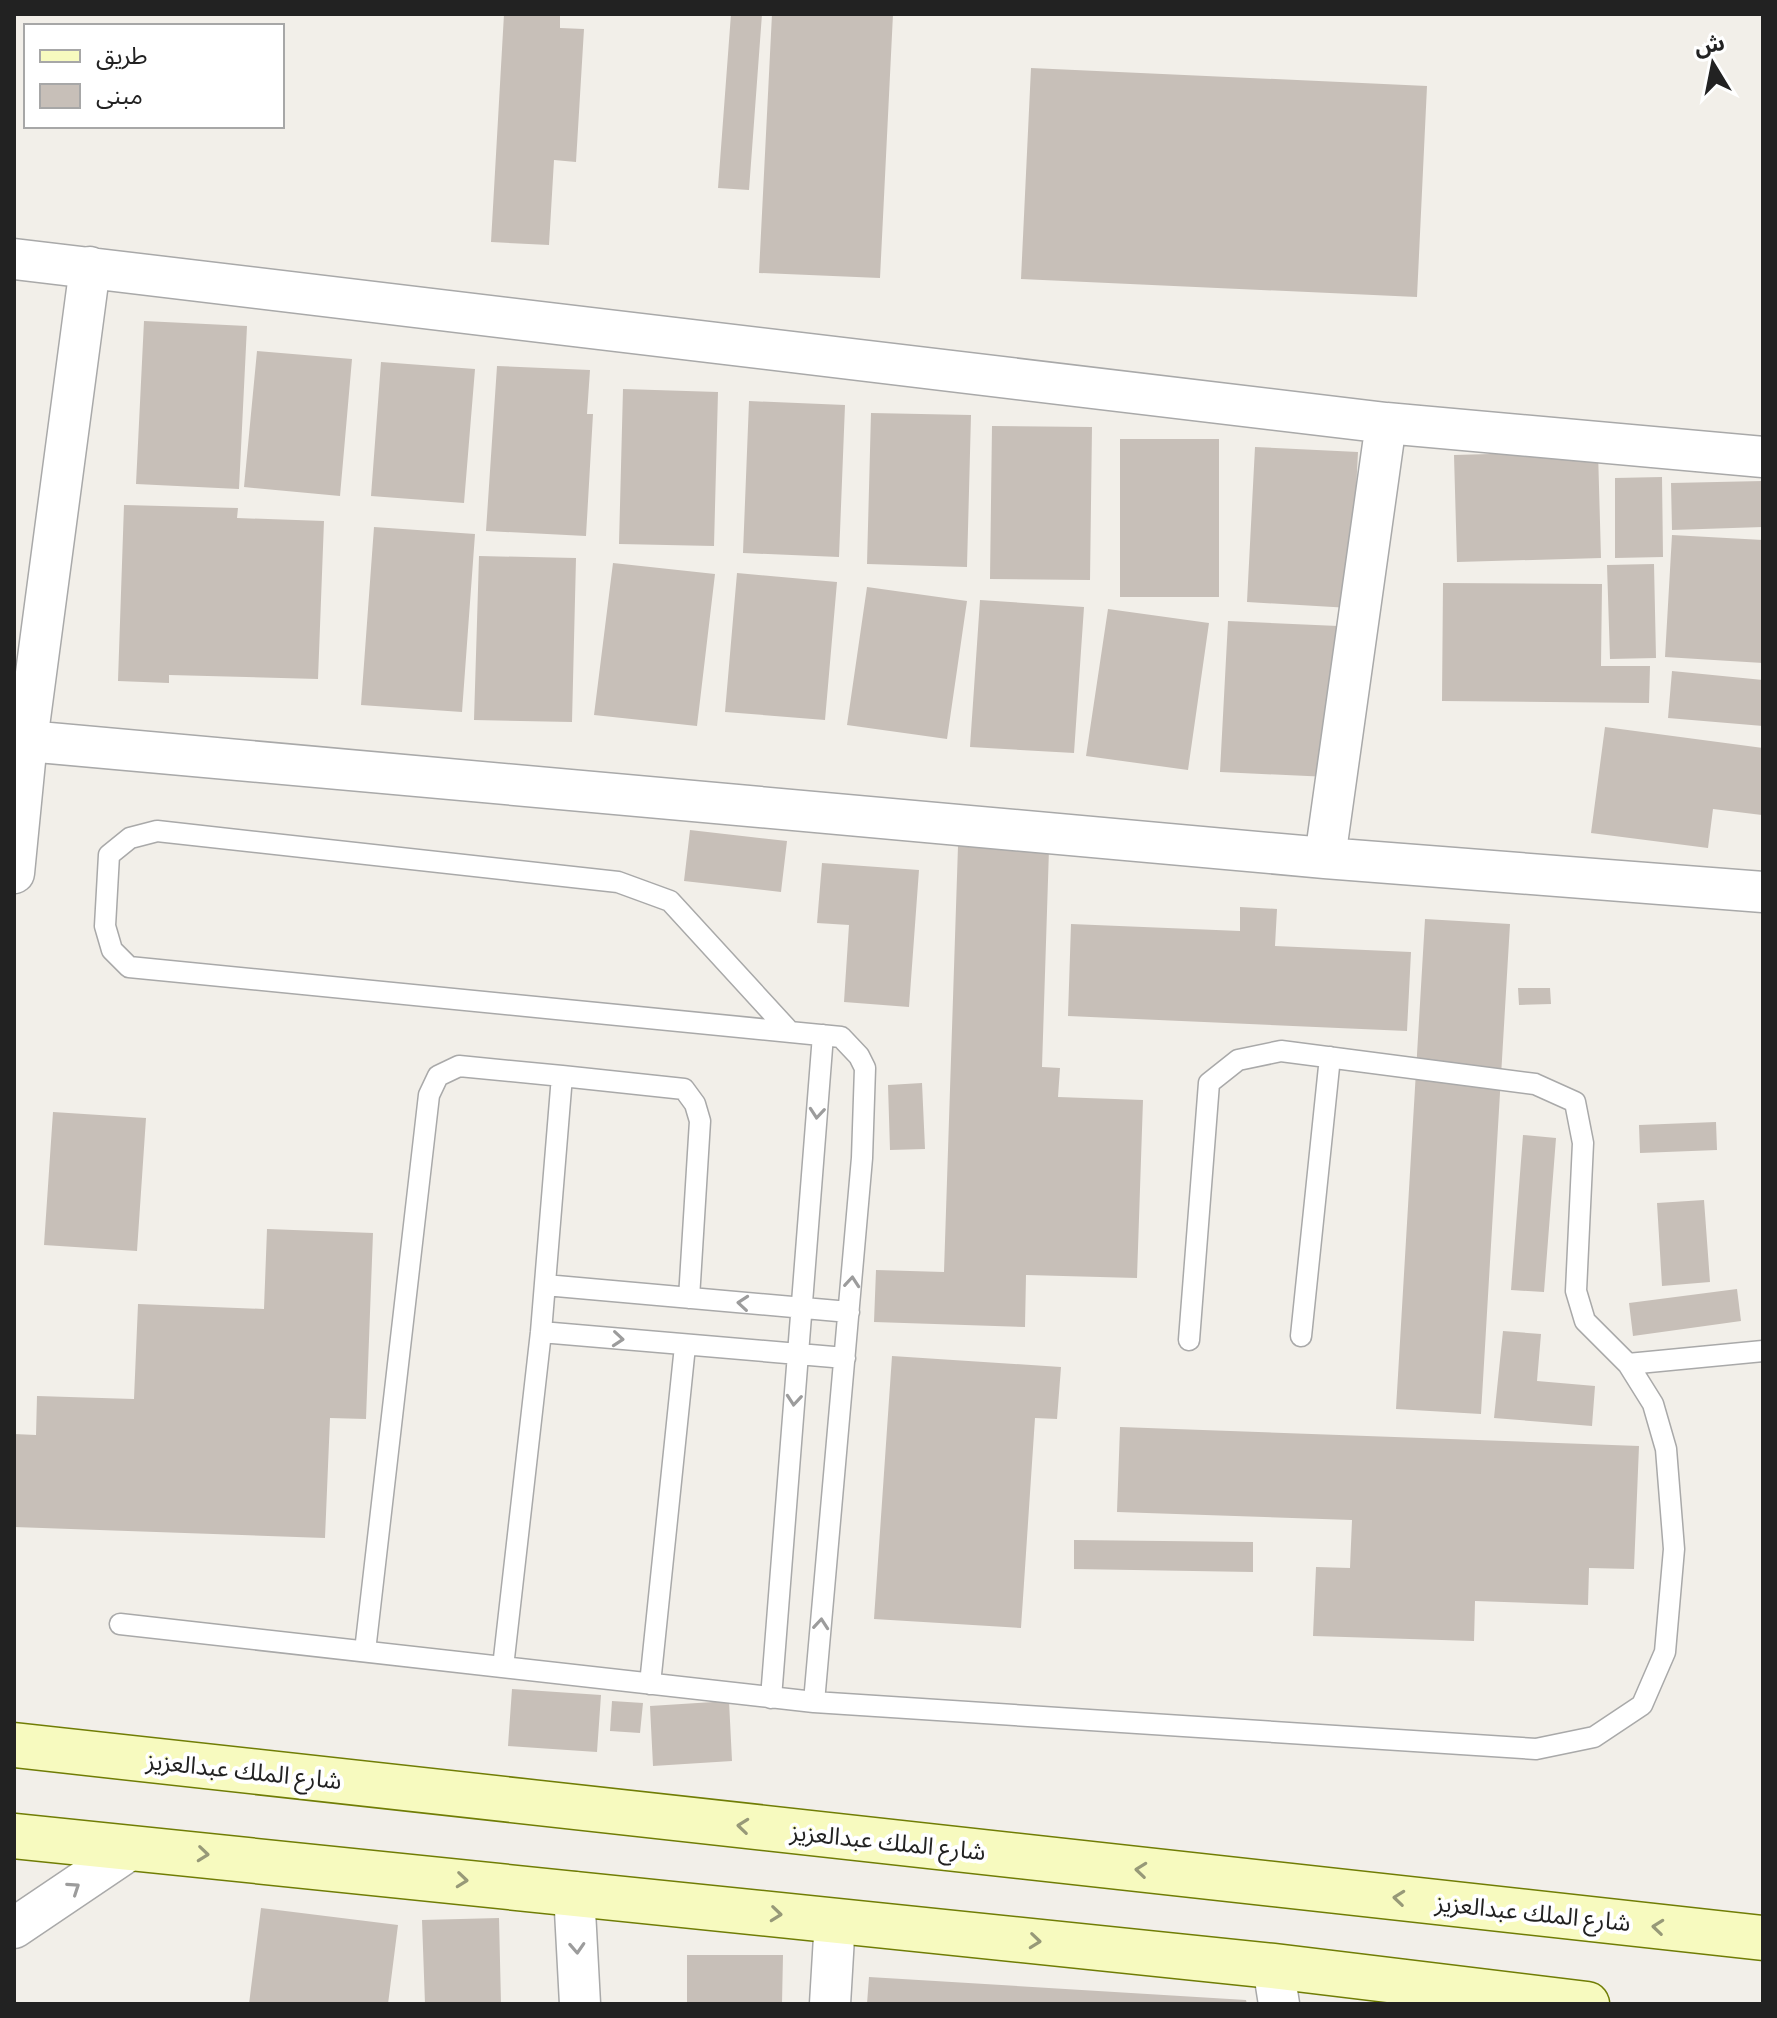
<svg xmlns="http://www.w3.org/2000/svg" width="1777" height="2018" font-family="Karla,'Noto Sans Arabic',sans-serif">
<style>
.building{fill:#c7bfb8}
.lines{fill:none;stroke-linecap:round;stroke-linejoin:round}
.lane-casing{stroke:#a9a9a9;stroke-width:23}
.street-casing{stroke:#a9a9a9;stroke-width:43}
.secondary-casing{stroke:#707d05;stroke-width:47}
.lane{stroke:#fff;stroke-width:20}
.street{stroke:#fff;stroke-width:40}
.secondary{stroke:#f7fabf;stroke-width:44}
.oneway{stroke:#9c9c9c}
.oneway2{stroke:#979978}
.labels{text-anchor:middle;stroke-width:8;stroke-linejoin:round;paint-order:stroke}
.street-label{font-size:24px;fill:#222;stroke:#fff}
</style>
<rect width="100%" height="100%" fill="#f2efe9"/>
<path class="building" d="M504,14H560V28L584,29L576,162L554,160L549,245L491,242Z
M731,14H762L749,190L718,188Z
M772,14H893L880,278L759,273Z
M1031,68L1427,86L1417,297L1021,279Z
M144,321L247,326L239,489L136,484Z
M257,351L352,359L340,496L244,487Z
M381,362L475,369L464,503L371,496Z
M497,366L590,370L587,414H593L586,536L486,531Z
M623,389L718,392L714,546L619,544Z
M749,401L845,405L839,557L743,553Z
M871,413L971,415L967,567L867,564Z
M992,426L1092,427L1090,580L990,579Z
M1120,439H1219V597H1120Z
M1255,447L1358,452L1350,608L1247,602Z
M1598,451L1601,558L1457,562L1454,455Z
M1662,477L1663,557L1615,558V478Z
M1763,481V527L1672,530L1671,483Z
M124,505L238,508L237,518L324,521L318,679L169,675V683L118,681Z
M374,527L475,534L462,712L361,705Z
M1672,535L1763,540V663L1665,657Z
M479,556L576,558L572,722L474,720Z
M613,563L715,574L697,726L594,715Z
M1654,564L1656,658L1610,659L1607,565Z
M737,573L837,582L825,720L725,712Z
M1443,583L1602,584L1601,666H1650L1649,703L1442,701Z
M867,587L967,601L947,739L847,725Z
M980,600L1084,607L1074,753L970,747Z
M1108,609L1209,623L1188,770L1086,756Z
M1228,621L1338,626L1329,777L1220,772Z
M1672,671L1763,680V726L1668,718Z
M1605,727L1763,748L1762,815L1713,809L1708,848L1591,833Z
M690,830L787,841L781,892L684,881Z
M958,846L1049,849L1042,1067L1060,1068L1058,1097L1143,1100L1137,1278L1026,1275L1025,1327L874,1322L876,1270L944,1272Z
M822,863L919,870L909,1007L844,1002L849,925L817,923Z
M1240,907L1277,909L1275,946L1411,952L1407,1031L1068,1016L1071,924L1240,931Z
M1425,919L1510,924L1481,1414L1396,1409Z
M1518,988H1550L1551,1004L1519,1005Z
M922,1083L925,1149L890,1150L888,1085Z
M53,1112L146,1118L137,1251L44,1245Z
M1716,1122L1717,1150L1640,1153L1639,1125Z
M1523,1135L1556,1138L1544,1292L1511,1290Z
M1704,1200L1710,1282L1662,1286L1657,1203Z
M267,1229L373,1233L366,1419L330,1418L325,1538L14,1527V1434L36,1435L37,1396L134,1399L138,1304L264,1309Z
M1737,1289L1741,1321L1633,1336L1629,1303Z
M1503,1331L1541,1334L1537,1381L1595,1386L1592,1426L1494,1418Z
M892,1356L1061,1367L1057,1419L1035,1418L1021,1628L874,1619Z
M1120,1427L1639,1446L1634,1569L1589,1568L1588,1605L1475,1601L1474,1641L1313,1636L1316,1567L1350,1568L1352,1520L1117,1512Z
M1074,1540L1253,1542V1572L1074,1569Z
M512,1689L601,1695L597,1752L508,1746Z
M612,1701L643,1703L640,1733L610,1731Z
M729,1701L732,1761L653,1766L650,1706Z
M261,1908L398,1925L388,2004H249Z
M499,1918L501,2004H425L422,1920Z
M687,1955H783L782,2004H687Z
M869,1977L1246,2000L1247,2004H867Z"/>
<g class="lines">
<defs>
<path id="lane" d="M790,1032L670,901L618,882L157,831L130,838L109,855L105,926L112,950L129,967L841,1037L859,1056L865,1068L862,1158L814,1702
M562,1076L684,1089L695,1104L700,1121L689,1298
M545,1285L849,1312
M541,1332L845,1358
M1301,1336L1330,1057
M1628,1364L1763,1351
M120,1624L814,1702L1536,1749L1594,1737L1642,1705L1665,1652L1674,1549L1666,1449L1653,1404L1628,1364L1585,1321L1576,1291L1583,1143L1575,1102L1535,1084L1281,1051L1238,1060L1209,1083L1189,1340
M365,1651L429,1095L438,1076L459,1066L562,1076L541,1332L503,1667
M650,1684L685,1346
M771,1698L823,1035"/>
<path id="street" d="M14,259L1386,423L1763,457
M27,741L1325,858L1763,892
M1325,858L1386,423
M14,873L27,741L90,267
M574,1892L580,2004
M14,1928L134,1847
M1273,1966L1279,2004
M830,2004L835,1920"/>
<path id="secondary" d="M14,1745L1763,1938
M14,1836L1273,1966L1587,2004"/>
</defs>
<use href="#lane" class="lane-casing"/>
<use href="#street" class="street-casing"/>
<use href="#secondary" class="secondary-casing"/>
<use href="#lane" class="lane"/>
<use href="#street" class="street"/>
<use href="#secondary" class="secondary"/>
</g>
<defs><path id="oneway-chevron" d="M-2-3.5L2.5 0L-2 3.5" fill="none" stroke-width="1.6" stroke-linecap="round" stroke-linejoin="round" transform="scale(2)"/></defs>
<g class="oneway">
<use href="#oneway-chevron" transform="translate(817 1113) rotate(95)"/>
<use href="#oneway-chevron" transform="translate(852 1282) rotate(-85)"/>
<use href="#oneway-chevron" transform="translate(743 1303) rotate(-175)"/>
<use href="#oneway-chevron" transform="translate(618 1339) rotate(5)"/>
<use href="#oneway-chevron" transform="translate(794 1400) rotate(95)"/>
<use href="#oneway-chevron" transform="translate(821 1624) rotate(-85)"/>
<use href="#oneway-chevron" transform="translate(74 1888) rotate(-34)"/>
<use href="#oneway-chevron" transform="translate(577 1948) rotate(87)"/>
</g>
<g class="oneway2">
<use href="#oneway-chevron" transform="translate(743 1826) rotate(-174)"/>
<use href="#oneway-chevron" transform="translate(203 1854) rotate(6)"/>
<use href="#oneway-chevron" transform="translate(1141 1870) rotate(-174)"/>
<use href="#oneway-chevron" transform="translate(462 1880) rotate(6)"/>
<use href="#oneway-chevron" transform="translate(1399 1898) rotate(-174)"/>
<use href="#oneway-chevron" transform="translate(776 1914) rotate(6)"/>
<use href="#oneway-chevron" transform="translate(1658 1927) rotate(-174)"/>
<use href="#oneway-chevron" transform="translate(1035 1941) rotate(6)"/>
</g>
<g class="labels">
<g class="street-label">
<text transform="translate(244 1771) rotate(6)" y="8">شارع الملك عبدالعزيز</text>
<text transform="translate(888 1842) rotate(6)" y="8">شارع الملك عبدالعزيز</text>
<text transform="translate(1533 1913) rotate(6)" y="8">شارع الملك عبدالعزيز</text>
</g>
</g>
<rect width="1777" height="2018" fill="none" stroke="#222222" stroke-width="32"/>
<rect x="24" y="24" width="260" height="104" fill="#ffffff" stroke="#a7a7a7" stroke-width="2"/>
<rect x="40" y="50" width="40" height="12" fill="#f7fabf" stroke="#a7a7a7" stroke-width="2"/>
<text x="96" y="64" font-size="24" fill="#222222">طريق</text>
<rect x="40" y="84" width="40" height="24" fill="#c7bfb8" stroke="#a7a7a7" stroke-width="2"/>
<text x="96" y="104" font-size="24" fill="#222222">مبنى</text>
<g transform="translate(1713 64) rotate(350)" stroke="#ffffff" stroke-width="6" paint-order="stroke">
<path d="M0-6L14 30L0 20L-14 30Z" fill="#222222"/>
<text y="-12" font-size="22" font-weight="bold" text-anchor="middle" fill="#222222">ش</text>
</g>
</svg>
